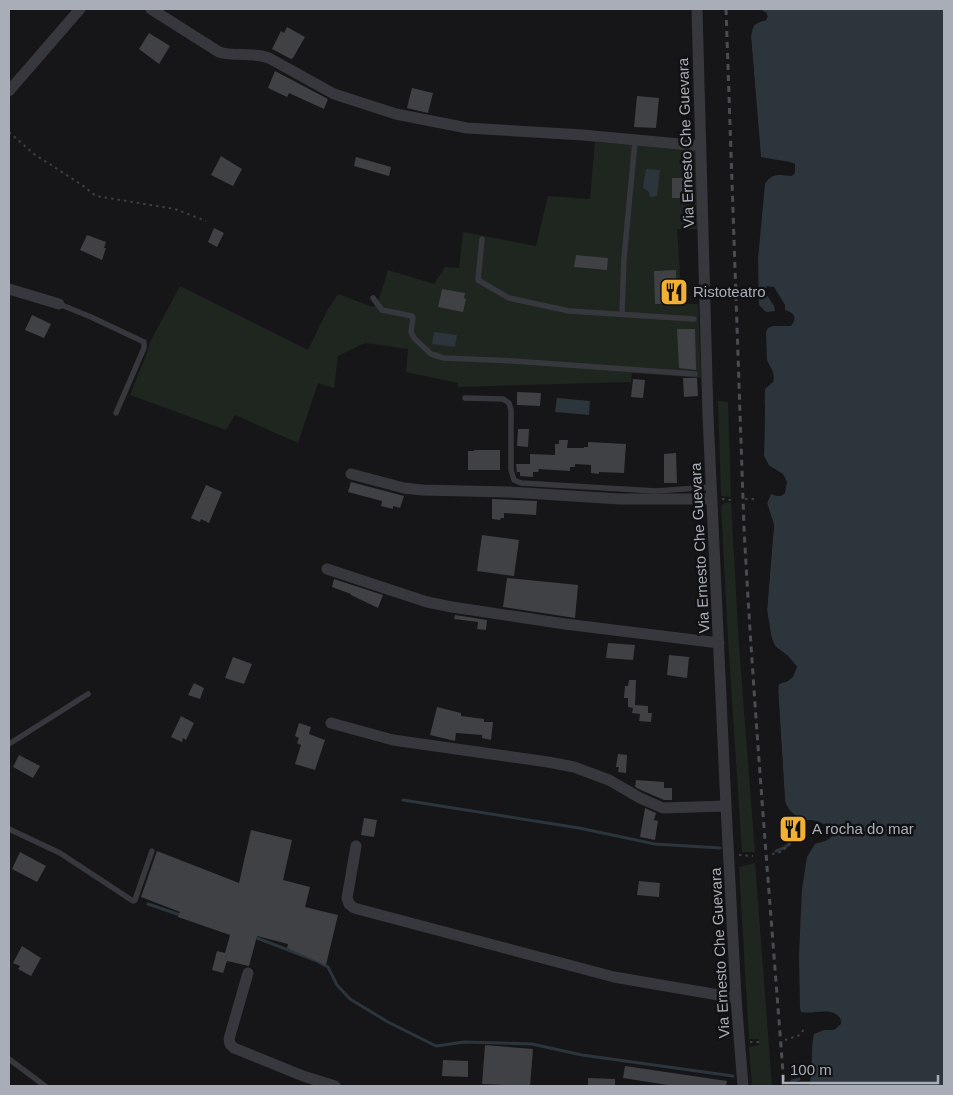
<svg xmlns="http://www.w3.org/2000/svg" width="953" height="1095" font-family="Arial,sans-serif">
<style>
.green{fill:#1e261f}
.water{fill:#2c353c}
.pier{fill:#161618}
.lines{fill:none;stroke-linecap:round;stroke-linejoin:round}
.stream{stroke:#2c353c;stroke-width:3}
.building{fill:#404145}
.path{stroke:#3d3f44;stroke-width:2;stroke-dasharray:2.5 4;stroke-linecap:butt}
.service{stroke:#37383d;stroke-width:5.5}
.minor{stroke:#37383d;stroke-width:11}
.rail{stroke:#4a4c52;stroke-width:3;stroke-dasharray:6 5;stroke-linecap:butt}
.labels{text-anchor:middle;stroke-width:5;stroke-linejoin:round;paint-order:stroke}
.street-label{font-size:15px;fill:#a8adb8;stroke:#111113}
.poi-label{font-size:15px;fill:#a8adb8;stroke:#111113;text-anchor:start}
</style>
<rect width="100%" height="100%" fill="#161618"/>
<path class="green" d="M595,142L697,150L700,229H677L682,304H698L701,378L632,373L631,382L458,387V383L406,372L408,349L365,343L338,356L334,388L318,383L298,443L235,415L226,430L130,395L148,350L150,342L180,286L308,350L328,309L338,294L373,307L378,302L388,270L434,284L445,267L459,268L463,232L536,246L548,196L590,199Z
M718,401L728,402L731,497L722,496L721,494Z
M731,502L739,646L755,852H742L728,639L721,506L724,503Z
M755,863L772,1086H752L749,1047L759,1045V1039H749L739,867Z"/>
<path class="water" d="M759,9H944V1086H809C814,1069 810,1051 814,1034L824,1030H834L841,1024V1020C834,1005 813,1015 801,1012L800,1008L799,954L802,889L807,857L815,844C825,841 835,840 834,827C825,827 824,823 816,821C812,819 808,821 804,820C794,817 788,810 785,801L778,686L779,684L788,681L797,667L788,656L775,646L771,635L767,610L774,525L767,503L771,494L777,496L785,493V478L770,467L764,456L765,389L773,382L774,378L773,372L767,360L766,332L768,328L773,326H791C797,318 795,313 785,310V305L774,287L767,286L765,292L774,306L775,311L766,312L759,305L758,259L765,184C772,172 779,175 792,176L795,173V164L790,162L761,157L751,37C752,25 755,23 766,20L767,13Z
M646,169L660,170L657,196L650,197L649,192L643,188Z
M434,332L457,335L455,347L432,344Z
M557,398L590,401L589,415L555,412Z"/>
<path class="pier" d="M757,9H761L768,16L766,20L756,23L753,26L751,37L761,160L758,155L749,37L751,25L755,21L764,18L765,16Z
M763,403L765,405L764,456L767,464L783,474L787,482L785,493L781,496L771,494L767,503L774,525L767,610L772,641L778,649L788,656L797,667L793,677L788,681L779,684L778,691L785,801L788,810L801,819L787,812L782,801L776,686L778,681L787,679L791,675L795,668L787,658L776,651L770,642L765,611L771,525L764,502L770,492L780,494L783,491L784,483L781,476L765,466L762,456Z"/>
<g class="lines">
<path class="stream" d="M403,800L579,828L655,844L720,848
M796,828L798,816
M776,851C785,848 792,844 794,834
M148,904L183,916
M254,937L317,961L328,967L337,985L350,999L388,1022L436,1046L464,1042L532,1044L582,1055L733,1076
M792,1081L799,1079"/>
</g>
<path class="building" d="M287,27L305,37L293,58L291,59L272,49L281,31L284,33Z
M149,33L170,46L159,64L139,49Z
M275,71L328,99L324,109L289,93L287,97L268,88Z
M412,88L433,93L428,113L407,108Z
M637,96L659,98L656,128L634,127Z
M221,156L242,169L233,186L211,175Z
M356,157L391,167L389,176L354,166Z
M672,178H694L695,198H672Z
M214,228L224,233L217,247L208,242Z
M87,235L106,242L104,248H106L102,260L80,250Z
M576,255L608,258L607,270L574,267Z
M676,270L677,303L655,304L654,271Z
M442,289L465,293L464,298L466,299L463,312L438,307Z
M32,315L51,324L44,338L25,330Z
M677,329H695L696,370L679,368Z
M683,378H697L698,396L684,397Z
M633,379L645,380L643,398L631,397Z
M517,392L541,393L540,406L517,405Z
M518,429H529L528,447L517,446Z
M559,440H568L567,448H584V447H588V442L626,444L624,473L599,472V474L591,473V465L575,464V467H570V471L539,469L538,472H533V477L520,476V472H517L516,464H530V454L555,455V444H559Z
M474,450H500V470H468V451H474Z
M676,453L677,483H664V454Z
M351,482L404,496L400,508L393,506V509L381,506L382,501L348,492Z
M206,485L222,492L209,523L201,519L200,522L191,518Z
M492,499L537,501L536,515L504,513V518H501L500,520L492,519Z
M482,535L519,540L514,576L477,571Z
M507,578L578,585L575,618L503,607Z
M334,579L383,595L378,608L351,595V594L332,587Z
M455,615L487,620L486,630L477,629L478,622L454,619Z
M608,643L635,645L633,660L606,658Z
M669,655L689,657L687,678L667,675Z
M233,657L252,664L244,684L225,678Z
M629,680H636L635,705L648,706V713H652L651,722L639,721L640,714L632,713L633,708L628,707V698H624L625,686H628Z
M194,683L204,688L200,699L188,695Z
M437,707L461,713V716L484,719V722H493L491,740L482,738V735L456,733L455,741L430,735Z
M181,716L194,723L186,740L183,738L182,742L171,737Z
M299,723L311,727L309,734L325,740L315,770L295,764L301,745L297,743L299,738L295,736Z
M618,754L627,755L626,773L618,772L619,767H616Z
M19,755L40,766L33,778L13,767Z
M636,780L664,782V788H672V800H664L643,791L635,787Z
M645,808L656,813L654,820L658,821L655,840L640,837Z
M364,818L377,820L374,837L361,835Z
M805,824L806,835L783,838L782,826Z
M251,830L292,840L283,880L310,887L305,907L338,915L326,965L287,948L288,944L257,936L249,966L227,961L223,973L212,970L217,951L225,953L230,935L178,917L180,912L141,897L157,851L239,883Z
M20,852L46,866L37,882L12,869Z
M639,881L660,883L659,897L637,895Z
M22,946L41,958L31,976L18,969L20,966L13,963Z
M485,1045L533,1049L530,1086L482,1084Z
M443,1060L468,1061V1077L442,1076Z
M625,1066L727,1081L726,1086H674L623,1078Z
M588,1078L615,1079V1086H588Z"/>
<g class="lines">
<path class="path" d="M9,132L34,154L82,185L96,196L175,209L206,221
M722,499L731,500
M745,499H758
M772,854L781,852L790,844
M739,855L753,856
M785,1040L800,1035L804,1029
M750,1042H759"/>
<path class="service" d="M482,239L478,280L509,298L569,311L694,319
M373,298L382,310L412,316L413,318L411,332L414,338L431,354L444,358L513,361L695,374
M59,304L91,317L144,342V348L116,413
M622,314L624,258L635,141
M465,398L503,399L509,403L511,410V470L514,480L521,483L656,491L712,487
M9,744L88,694
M9,829L60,853L133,901L135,900L137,894L152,851
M9,1059L45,1086"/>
<path class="minor" d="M151,9L219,52C235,57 253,52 269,58L334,94L396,114L467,128L583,135L701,146
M697,9L708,416L726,806L736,998L743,1086
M9,91L80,9
M9,289L59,304
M351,474L404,488L422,490L509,492L620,499H712
M327,569L427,602L452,607L565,624L719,643
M331,723L393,740L548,762L574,767L609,780L640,798L663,808L726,806
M356,846L347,898L349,904L354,908L614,977L736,998
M248,973L229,1039L230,1044L234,1048L303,1076L335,1086"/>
<path class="rail" d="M726,9L744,528C754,714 770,900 784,1086"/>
</g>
<defs>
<symbol id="restaurant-square" viewBox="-11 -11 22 22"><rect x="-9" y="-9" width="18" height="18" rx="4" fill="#f2b134" stroke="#111113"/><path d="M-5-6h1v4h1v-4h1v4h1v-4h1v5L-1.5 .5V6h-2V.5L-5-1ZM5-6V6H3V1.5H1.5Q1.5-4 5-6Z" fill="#111"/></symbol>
</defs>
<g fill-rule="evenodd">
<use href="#restaurant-square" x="658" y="276" width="32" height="32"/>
<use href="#restaurant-square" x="777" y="813" width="32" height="32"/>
</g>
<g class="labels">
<g class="street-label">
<text transform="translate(686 143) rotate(-92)" y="5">Via Ernesto Che Guevara</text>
<text transform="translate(700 548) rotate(-93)" y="5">Via Ernesto Che Guevara</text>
<text transform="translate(720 953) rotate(-93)" y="5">Via Ernesto Che Guevara</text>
</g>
<g class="poi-label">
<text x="693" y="297">Ristoteatro</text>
<text x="812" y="834">A rocha do mar</text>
</g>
</g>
<rect width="953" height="1095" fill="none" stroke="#a8adb8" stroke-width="20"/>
<path d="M783 1075v8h155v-8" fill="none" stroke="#a8adb8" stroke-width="2.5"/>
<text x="790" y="1075" font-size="15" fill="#a8adb8" stroke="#111113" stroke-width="4" paint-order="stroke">100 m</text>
</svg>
